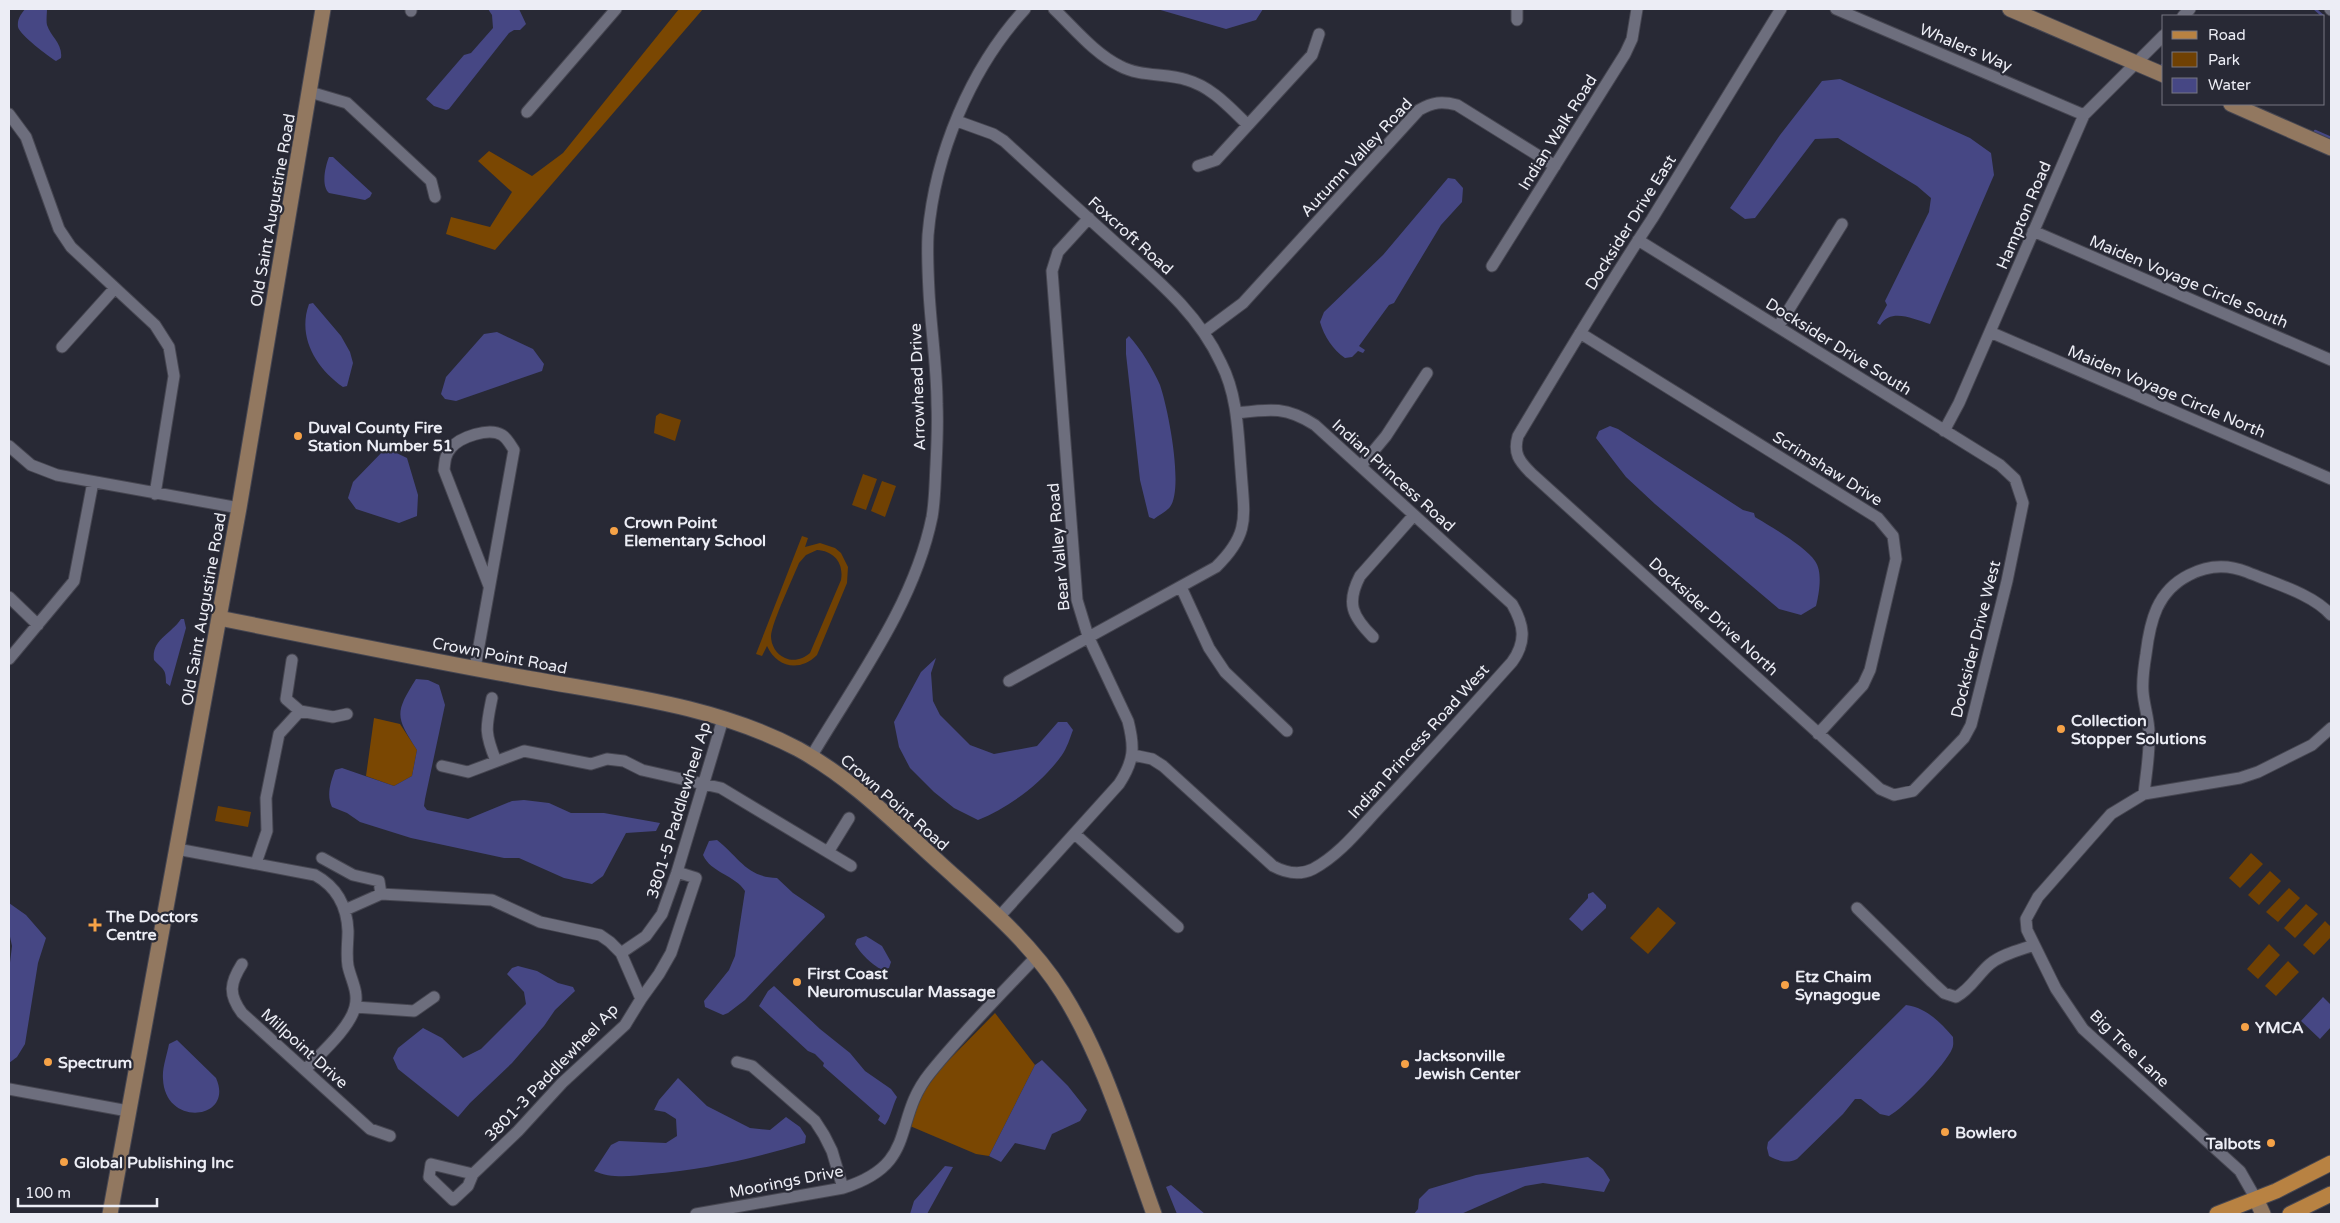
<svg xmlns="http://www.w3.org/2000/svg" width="2340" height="1223" font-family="'Varela Round',sans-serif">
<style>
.green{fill:#704103;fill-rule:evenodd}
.forest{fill:#7a4702}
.water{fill:#464784}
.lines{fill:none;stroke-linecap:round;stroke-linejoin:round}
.stream{stroke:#464784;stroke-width:2.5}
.street-casing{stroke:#464651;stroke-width:13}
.secondary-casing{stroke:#464651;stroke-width:17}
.primary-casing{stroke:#464651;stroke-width:17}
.street{stroke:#6d6e7d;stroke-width:11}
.secondary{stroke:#927860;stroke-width:15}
.primary{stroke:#b88242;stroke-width:15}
.poi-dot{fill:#f6a247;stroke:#282935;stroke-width:2}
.labels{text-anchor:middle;stroke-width:4.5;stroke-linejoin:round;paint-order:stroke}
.street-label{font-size:16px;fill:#ecedf5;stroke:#282935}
.poi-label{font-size:16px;font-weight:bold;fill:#ecedf5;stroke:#282935;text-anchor:start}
</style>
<rect width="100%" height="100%" fill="#282935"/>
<path class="green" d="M660,413L681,420L675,441L654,433L656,416Z
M863,474L877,479L866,510L852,505Z
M882,481L896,486L885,517L871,511Z
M802,536L808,538L805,547L820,543L835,548L841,553L848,567L847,583L817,655C800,672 777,668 767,646L762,656L756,654ZM817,550C834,551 844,563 841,580L810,653C803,659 794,662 785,658C776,654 771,645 771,636C772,622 793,578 799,563L806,555Z
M218,806L251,812L248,827L215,821Z
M2251,853L2263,864L2240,888L2229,878Z
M2270,871L2281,881L2259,905L2248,895Z
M2289,888L2300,898L2278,922L2266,912Z
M2306,904L2318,914L2295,938L2284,928Z
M1658,907L1676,923L1648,954L1630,938Z
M2325,921L2331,927V937L2314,955L2303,945Z
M2269,944L2280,955L2258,979L2247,969Z
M2288,961L2299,972L2276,996L2265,986Z"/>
<path class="forest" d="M679,9H703L495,250L446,234L451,217L490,227L512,192L478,161L489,151L532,176L563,153Z
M374,718L400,724L417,750L412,776L394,786L366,776Z
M995,1013L1035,1065L989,1156L976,1154L910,1126L921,1095L942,1067Z"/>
<path class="water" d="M25,9H47C47,13 46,21 47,25C51,37 63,44 61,58L56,61C48,56 20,35 18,27C17,19 21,14 25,9Z
M488,9H519L526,24L520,30H514L509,33L449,109L446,110L434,106L426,99L464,55L471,53L493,28L492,15Z
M1157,9H1263L1256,20L1226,29Z
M1840,79L1970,138L1991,153L1994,175L1930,324C1912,319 1892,308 1880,325L1877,323L1887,305L1885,301L1929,212L1931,198L1917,186L1838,138L1815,139L1755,218L1745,219L1730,208L1780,135L1822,81Z
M329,157H333L372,193L370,197L365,200L329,193C321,186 325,167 329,157Z
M1448,178L1455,179L1463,188L1462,202L1441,225L1394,303L1389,305L1359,346L1365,350L1363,353L1358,351L1352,357L1345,358C1333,350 1324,336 1320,322L1324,312L1383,255Z
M313,303L341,336L350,352L353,363L347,386L343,387C316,368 297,337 309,304Z
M497,332L533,349L544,364L542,371L456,401L445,399L441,394L446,377L484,334Z
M1129,336C1141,349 1153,369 1160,385C1168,408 1184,488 1170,507C1166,512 1159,515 1154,519L1149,517L1140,480L1126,354V339Z
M1610,426L1618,429L1743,510L1754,513L1755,517C1770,526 1806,547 1815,561C1823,572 1819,594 1816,606L1801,615L1779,609L1655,504L1626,477L1596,438L1599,431Z
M386,448L407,458L418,495L417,516L399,523L356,509L348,498L353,482Z
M181,619H184L186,628L170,686L166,683C166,668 163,670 154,660C151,640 171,634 181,619Z
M936,658L931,673L933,701L940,715L970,745L994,754L1037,746L1058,722H1067L1073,730C1070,738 1067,748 1062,755C1043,782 1009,808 978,820L954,808L934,792L910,768L899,747L894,722L921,672Z
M416,679L428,680L439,685L445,705L425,799L424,806L427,810L468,819L512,801L524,800L549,803L571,813H604L660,823L656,831L626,833L603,876L592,884L564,878L519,858H504L411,838L360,822L347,813L332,807C326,795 331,781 335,770L342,768L394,786L412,776L417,750C396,717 394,714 416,679Z
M717,840C739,857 746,877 777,878L793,893L824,914L825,917L745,1000L728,1013L723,1015L705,1007L704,1001L729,970L735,956L745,891C735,875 711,873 703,855L709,841Z
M1593,892L1606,905V908L1582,931L1569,919L1588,898V894Z
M9,903L26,915L46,938L38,963L25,1044L17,1057L9,1063V971L12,946L9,932Z
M866,936L882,946L891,962L889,968L882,970C871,964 861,954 855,944L857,939Z
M518,966L537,971L558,983L573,987L575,991L555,1010L544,1026L512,1063L470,1103L458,1117L398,1069L393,1058L398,1048L423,1028L442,1038L463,1058L481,1049L526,1004L524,992L507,974L512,968Z
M774,986L820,1029L850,1053L865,1071L891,1089L897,1097C892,1107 891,1117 885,1125L878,1120L880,1116L823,1066L824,1063L815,1054L808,1051L759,1006L768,991Z
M2323,997L2331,1005V1027L2320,1039L2301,1021Z
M1906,1005C1927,1008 1940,1022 1953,1037C1953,1041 1954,1045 1952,1049C1946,1064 1904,1108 1889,1116L1880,1114L1861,1099H1855L1843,1114L1797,1159C1787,1164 1779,1161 1769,1156L1767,1148L1768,1142Z
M177,1040L216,1078C235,1120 165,1128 163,1079C162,1068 167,1055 169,1044Z
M1042,1060L1068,1086L1087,1110L1080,1121L1052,1134L1045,1150L1015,1143L1001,1162L989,1156L1035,1065Z
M678,1078L707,1106L750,1128L770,1130L786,1117L800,1127L806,1136L805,1143C755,1158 704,1170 651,1174C632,1176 612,1179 594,1171L611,1145L619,1141L666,1143L677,1136L676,1119L665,1112L654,1110L659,1100Z
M1588,1157L1603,1169L1610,1180L1604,1192L1543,1183L1525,1186L1461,1214H1414L1418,1209L1419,1199L1429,1189L1476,1175Z
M945,1166L953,1167L927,1214H910L914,1201Z
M1171,1185L1205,1214H1177L1166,1187Z"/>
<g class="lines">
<path class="stream" d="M2315,9L2323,16
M2162,65L2164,66
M2315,131L2331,138"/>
<defs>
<path id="street" d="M411,9V11
M1054,9C1074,28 1095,54 1120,66C1140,77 1166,73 1187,80C1212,87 1230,108 1248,125
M1836,9L2084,115
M2330,9L2331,10
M2183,16L2190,9
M1517,20V9
M310,92L347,103L431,181L435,197
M527,112L616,9
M9,114L26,137L59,229L71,247L155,325L169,347L174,376L155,494
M957,121L993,134L1004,141C1042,176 1079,210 1117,244C1157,280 1198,313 1221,363C1238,396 1238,434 1241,470C1244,516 1251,533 1216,567L1009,681
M1198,166L1216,160L1312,55L1319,34
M2033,231L2331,360
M1638,240L2000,465L2015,479L2023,503L2007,581L1971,725L1964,738L1913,791L1894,795L1880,789L1531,473C1519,461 1513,453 1518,436C1562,363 1605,290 1652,219L1781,9
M1492,266L1625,54L1632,39L1637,9
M1778,327L1842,224
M1204,332L1243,303L1419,110C1433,102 1442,101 1457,105L1555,166
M1990,332L2331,479
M1580,333L1878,518L1893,536L1896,559L1870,670L1863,685L1818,734
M62,347L115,288
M1944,431L1959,403L2084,115L2164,35
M9,446L31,465L57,475L239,508
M1361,466L1386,436L1427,373
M1181,587L1209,648L1225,672L1287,731
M9,597L38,625
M1373,637C1352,616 1346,603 1360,576L1414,515
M9,659L74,581L93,482
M292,660L286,699L300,711
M475,668L514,450C510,444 507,438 502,435C489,427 460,437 451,448C445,455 445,461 444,470L489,586
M492,698C486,727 484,732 496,761
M300,711L333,717L347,714
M1133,755L1152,759L1163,766L1273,866C1286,873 1299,876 1313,869C1340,855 1361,827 1382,805C1426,758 1469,710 1512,662C1527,641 1524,625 1512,604L1315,425C1286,406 1269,409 1237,413
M811,757C856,681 914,605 932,517C935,500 935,482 936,465C937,445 938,424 937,404C937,367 931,329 929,292C928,273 927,254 928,235C935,154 970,69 1025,9
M442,766L468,772L524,751L591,764L607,759L624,761L642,770L721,788L851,866
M2144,794C2146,774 2150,753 2149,733C2149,719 2144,706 2143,692C2142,679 2144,666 2146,654C2150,621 2157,591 2189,575C2208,565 2227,564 2247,572C2273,583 2313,594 2331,615
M1075,834L1178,927
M177,849L315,875C337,887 347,906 348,931C348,943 346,954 348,966C351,980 359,992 355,1007C350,1028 320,1054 305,1070
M828,852L849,818
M322,858L353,875L379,881L381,894
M256,863L267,831L266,798L279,734L300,711
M1857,908L1932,982L1944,993L1956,997C1971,989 1978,974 1990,964C2002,954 2020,950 2034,945
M345,910L381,894L492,900L540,922L600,935L610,942L621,953L641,999L625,1025L562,1083L518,1131L473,1174L431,1164L429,1177L453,1200L468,1186L473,1174
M999,917L1119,784C1134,761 1135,748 1128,721L1088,636L1077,600L1052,271L1058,252L1089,218
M621,953L646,936L662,914L677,872L723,719
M242,964C230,983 228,994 242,1013L370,1129L390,1136
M641,999L659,974L671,953L696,878L677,872
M355,1007L414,1011L434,997
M737,1062L752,1066L815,1121L824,1135L832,1151L843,1188
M9,1089L128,1111
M2256,1199L2240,1171L2083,1029L2056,989L2027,930L2026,919L2038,897L2111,814L2144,794L2240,778L2258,772L2312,745L2331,728
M696,1214L843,1188C920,1164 891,1121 930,1073C963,1032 1000,995 1036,957"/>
<path id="secondary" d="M2010,9L2164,75
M2231,104L2331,148
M219,618C323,639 427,660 532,679C621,695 717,706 798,749C853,779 896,824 943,866C986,905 1031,943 1062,992C1105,1060 1127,1140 1154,1214
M2256,1199L2263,1214
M110,1214L239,508L323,9"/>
<path id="primary" d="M2217,1214L2276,1191L2331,1163
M2290,1214L2331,1194"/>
</defs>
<use href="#street" class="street-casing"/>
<use href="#secondary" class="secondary-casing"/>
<use href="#primary" class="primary-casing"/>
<use href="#street" class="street"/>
<use href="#secondary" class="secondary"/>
<use href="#primary" class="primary"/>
</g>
<g class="poi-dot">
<circle cx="298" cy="436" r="5"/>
<circle cx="614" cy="531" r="5"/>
<circle cx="2061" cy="729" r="5"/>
<path d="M92.5 917.5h5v5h5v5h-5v5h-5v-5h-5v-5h5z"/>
<circle cx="797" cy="982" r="5"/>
<circle cx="1785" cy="985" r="5"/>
<circle cx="2245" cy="1027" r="5"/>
<circle cx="48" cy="1062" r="5"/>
<circle cx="1405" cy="1064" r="5"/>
<circle cx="1945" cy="1132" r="5"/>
<circle cx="2271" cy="1143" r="5"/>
<circle cx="64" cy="1162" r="5"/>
</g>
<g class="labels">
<g class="street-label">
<text transform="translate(1966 47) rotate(23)" y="6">Whalers Way</text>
<text transform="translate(1557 132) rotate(-58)" y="6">Indian Walk Road</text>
<text transform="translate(1356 157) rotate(-47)" y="6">Autumn Valley Road</text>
<text transform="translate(272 210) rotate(-80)" y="6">Old Saint Augustine Road</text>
<text transform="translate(2023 215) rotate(-67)" y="6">Hampton Road</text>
<text transform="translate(1630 222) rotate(-58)" y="6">Docksider Drive East</text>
<text transform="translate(1131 235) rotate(42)" y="6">Foxcroft Road</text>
<text transform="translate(2189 281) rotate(23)" y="6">Maiden Voyage Circle South</text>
<text transform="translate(1839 346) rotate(32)" y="6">Docksider Drive South</text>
<text transform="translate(917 387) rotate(-92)" y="6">Arrowhead Drive</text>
<text transform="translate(2167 391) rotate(23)" y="6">Maiden Voyage Circle North</text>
<text transform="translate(1828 468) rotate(32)" y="6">Scrimshaw Drive</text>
<text transform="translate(1394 475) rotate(42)" y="6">Indian Princess Road</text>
<text transform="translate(1058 547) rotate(-95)" y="6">Bear Valley Road</text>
<text transform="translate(203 609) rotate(-80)" y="6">Old Saint Augustine Road</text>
<text transform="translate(1714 616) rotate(42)" y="6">Docksider Drive North</text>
<text transform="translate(1975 639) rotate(-76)" y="6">Docksider Drive West</text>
<text transform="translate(500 655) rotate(11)" y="6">Crown Point Road</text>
<text transform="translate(1418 741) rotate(-48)" y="6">Indian Princess Road West</text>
<text transform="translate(895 802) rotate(41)" y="6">Crown Point Road</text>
<text transform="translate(678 810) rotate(-73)" y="6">3801-5 Paddlewheel Ap</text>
<text transform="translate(305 1048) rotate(42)" y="6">Millpoint Drive</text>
<text transform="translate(2130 1048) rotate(44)" y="6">Big Tree Lane</text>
<text transform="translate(551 1072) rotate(-46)" y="6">3801-3 Paddlewheel Ap</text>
<text transform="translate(786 1181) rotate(-11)" y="6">Moorings Drive</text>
</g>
<g class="poi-label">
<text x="308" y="433">Duval County Fire<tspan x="308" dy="18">Station Number 51</tspan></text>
<text x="624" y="528">Crown Point<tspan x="624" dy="18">Elementary School</tspan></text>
<text x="2071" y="726">Collection<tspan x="2071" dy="18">Stopper Solutions</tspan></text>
<text x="106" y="922">The Doctors<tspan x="106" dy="18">Centre</tspan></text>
<text x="807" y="979">First Coast<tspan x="807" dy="18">Neuromuscular Massage</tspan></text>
<text x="1795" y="982">Etz Chaim<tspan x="1795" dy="18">Synagogue</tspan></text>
<text x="2255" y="1033">YMCA</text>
<text x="1415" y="1061">Jacksonville<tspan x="1415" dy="18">Jewish Center</tspan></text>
<text x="58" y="1068">Spectrum</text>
<text x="1955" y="1138">Bowlero</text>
<text x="2261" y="1149" text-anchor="end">Talbots</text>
<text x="74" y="1168">Global Publishing Inc</text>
</g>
</g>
<rect width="2340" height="1223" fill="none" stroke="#ecedf5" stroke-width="20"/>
<rect x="2162" y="15" width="162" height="90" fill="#282935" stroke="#767782"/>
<rect x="2172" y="31" width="25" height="8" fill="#b88242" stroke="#767782"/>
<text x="2208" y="40" font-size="15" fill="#ecedf5">Road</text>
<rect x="2172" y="52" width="25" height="15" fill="#704103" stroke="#767782"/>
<text x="2208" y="65" font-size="15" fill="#ecedf5">Park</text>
<rect x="2172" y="78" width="25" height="15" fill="#464784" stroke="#767782"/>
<text x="2208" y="90" font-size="15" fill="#ecedf5">Water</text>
<path d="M18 1198v8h139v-8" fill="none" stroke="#ecedf5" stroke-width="2.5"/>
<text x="25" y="1198" font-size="15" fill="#ecedf5" stroke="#282935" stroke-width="4" paint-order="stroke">100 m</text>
</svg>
